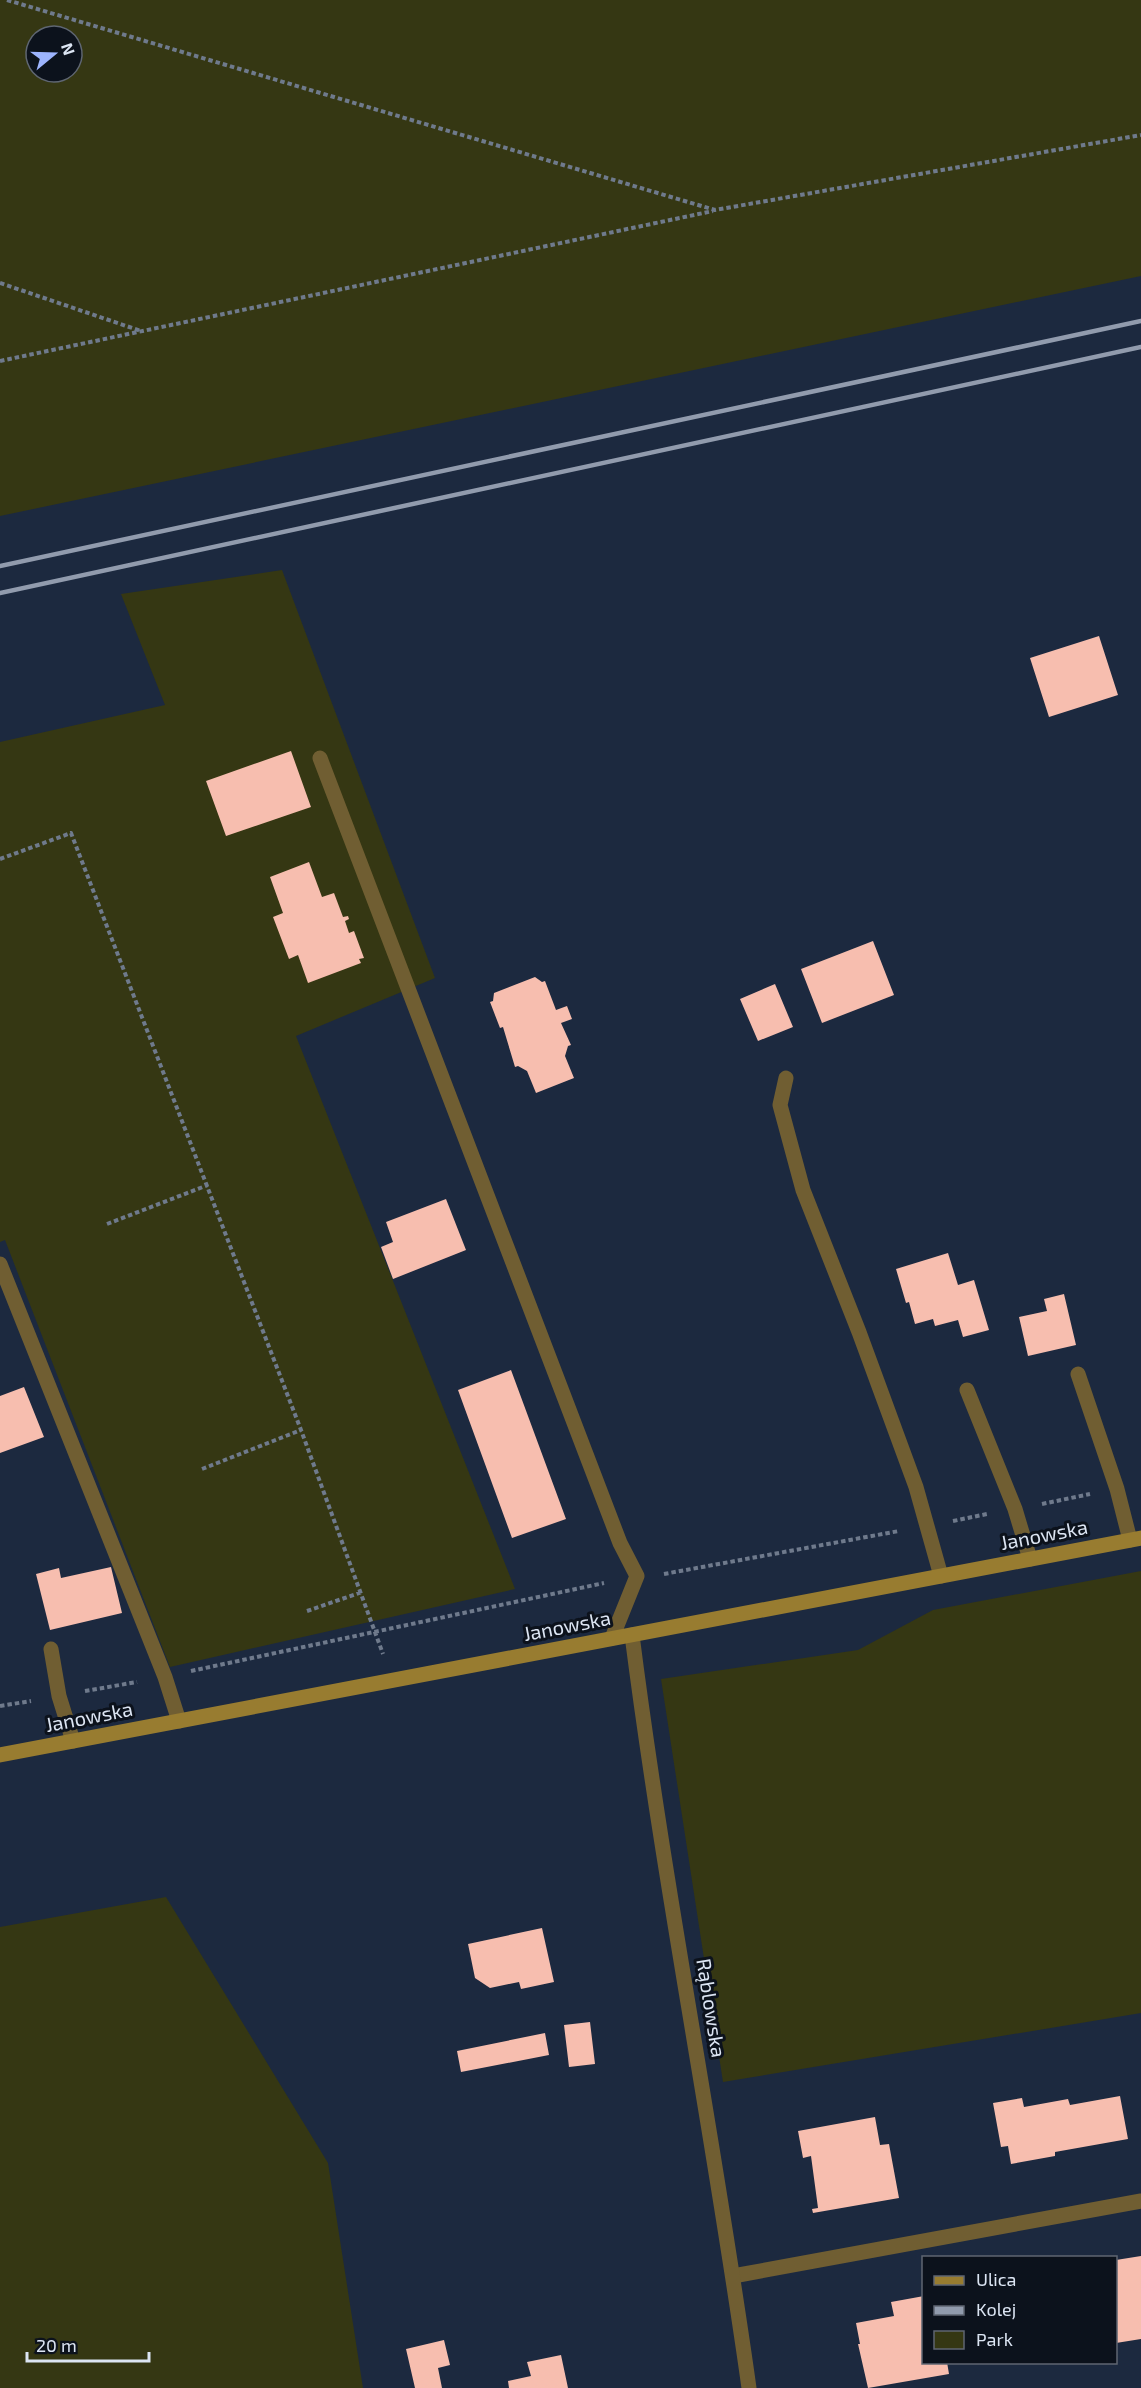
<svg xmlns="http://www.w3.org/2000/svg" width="1141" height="2388" font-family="'Exo 2',sans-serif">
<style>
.green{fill:#353713;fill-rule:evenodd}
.building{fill:#f7beaf}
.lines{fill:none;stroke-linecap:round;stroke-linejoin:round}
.path{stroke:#6f7a8c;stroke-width:4;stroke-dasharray:4.5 3;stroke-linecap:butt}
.lane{stroke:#705e32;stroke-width:15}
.street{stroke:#705e32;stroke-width:15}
.secondary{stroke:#987c30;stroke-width:15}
.rail{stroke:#919bad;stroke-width:4.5}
.labels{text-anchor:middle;stroke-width:6;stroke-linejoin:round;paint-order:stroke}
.street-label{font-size:20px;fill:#dce5f3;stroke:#0c121c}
</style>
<rect width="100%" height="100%" fill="#1c293f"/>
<path class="green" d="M0,0H1141V276L0,516ZM36,36H72V72H36Z
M282,570L435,978L296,1036L515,1589L170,1667L5,1240L0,1242V742L165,705L121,594Z
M1141,1571V2013L723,2082L661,1679L858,1650L933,1610Z
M166,1897L328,2163L363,2388H0V1927Z"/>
<path class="building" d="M1099,636L1118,695L1049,717L1030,658Z
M291,751L311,807L226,836L206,781Z
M309,862L322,897L334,893L343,917L348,916L349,919L345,921L349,933L354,931L364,958L359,959L361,963L308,983L298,955L289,959L273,917L283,913L270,877Z
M873,941L894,995L822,1023L801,969Z
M535,977L542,982L545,981L556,1010L567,1006L572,1019L561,1023L571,1045L568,1046L565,1056L574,1078L536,1093L527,1071L518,1066L515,1067L503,1027L500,1028L490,1002L493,1001L494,993Z
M775,984L793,1027L758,1041L740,999Z
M446,1199L466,1250L393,1279L381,1247L393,1242L386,1222Z
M948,1253L958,1285L974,1280L989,1330L963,1337L958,1320L935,1326L933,1319L915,1324L909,1302L906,1303L896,1269Z
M1064,1294L1076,1345L1028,1356L1019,1317L1047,1311L1044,1299Z
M511,1370L566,1519L512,1538L458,1390Z
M24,1387L44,1437L0,1453V1396Z
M111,1567L122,1613L50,1630L36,1574L59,1568L61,1578Z
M542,1928L554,1982L521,1989L519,1982L490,1988L475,1978L468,1944Z
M590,2022L595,2064L569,2067L564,2025Z
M545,2033L549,2055L461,2072L457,2051Z
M1120,2096L1128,2139L1055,2152V2156L1011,2164L1008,2146L1001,2147L993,2103L1022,2098L1024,2107L1068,2099L1070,2105Z
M875,2117L880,2145L889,2144L899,2198L813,2213L812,2209L818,2208L811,2156L803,2158L798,2131Z
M1141,2256V2339L1116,2343V2260Z
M924,2296V2362H947L949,2374L868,2388L858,2344H860L856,2323L894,2316L891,2302Z
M444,2340L450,2365L438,2368L442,2388H415L406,2349Z
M561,2355L568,2388H509L508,2381L531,2376L527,2362Z"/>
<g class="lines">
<path class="path" d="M7,0L715,210L1141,135
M0,283L141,331
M0,361L713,211
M0,859L71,833L301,1430L383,1654
M107,1224L208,1185
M202,1469L301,1430
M1042,1504L1090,1494
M953,1521L987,1514
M664,1574L899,1531
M307,1611L362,1592
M191,1671L604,1583
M85,1691L137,1682
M0,1706L31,1701"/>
<path class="lane" d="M320,758L620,1543L637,1576L612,1638
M786,1078L780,1105L803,1190L859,1332L916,1487L941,1576
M0,1264L165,1677L179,1721
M1078,1374L1117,1489L1130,1540
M967,1390L1015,1509L1030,1559
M51,1649L59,1696L73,1741
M733,2276L1141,2201"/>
<path class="street" d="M632,1635C664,1887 714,2136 749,2388"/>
<path class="secondary" d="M0,1755L1141,1538"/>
<path class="rail" d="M0,566L1141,321
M0,593L1141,347"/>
</g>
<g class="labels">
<g class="street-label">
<text transform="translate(1044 1535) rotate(-11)" y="7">Janowska</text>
<text transform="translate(567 1626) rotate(-11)" y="7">Janowska</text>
<text transform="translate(89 1717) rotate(-11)" y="7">Janowska</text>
<text transform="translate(711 2008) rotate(81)" y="7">Rąblowska</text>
</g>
</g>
<rect x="922" y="2256" width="195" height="108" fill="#0c121c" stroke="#5f6672" stroke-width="1.5"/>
<rect x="934" y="2276" width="30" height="9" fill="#987c30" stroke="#5f6672" stroke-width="1.5"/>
<text x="976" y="2286" font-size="18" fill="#dce5f3">Ulica</text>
<rect x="934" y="2306" width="30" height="9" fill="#919bad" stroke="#5f6672" stroke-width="1.5"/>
<text x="976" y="2316" font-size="18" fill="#dce5f3">Kolej</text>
<rect x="934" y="2331" width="30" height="18" fill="#353713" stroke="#5f6672" stroke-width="1.5"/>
<text x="976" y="2346" font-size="18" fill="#dce5f3">Park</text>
<g transform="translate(54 54) rotate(71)"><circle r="28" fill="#0c121c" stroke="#5f6672" stroke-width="1.5"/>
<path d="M0-4.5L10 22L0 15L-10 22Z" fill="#9db4fd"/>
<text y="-9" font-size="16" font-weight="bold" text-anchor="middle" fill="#dce5f3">N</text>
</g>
<path d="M27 2352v9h122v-9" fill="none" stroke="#dce5f3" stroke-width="3"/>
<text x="36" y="2352" font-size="18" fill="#dce5f3" stroke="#0c121c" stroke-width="4.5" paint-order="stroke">20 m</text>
</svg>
